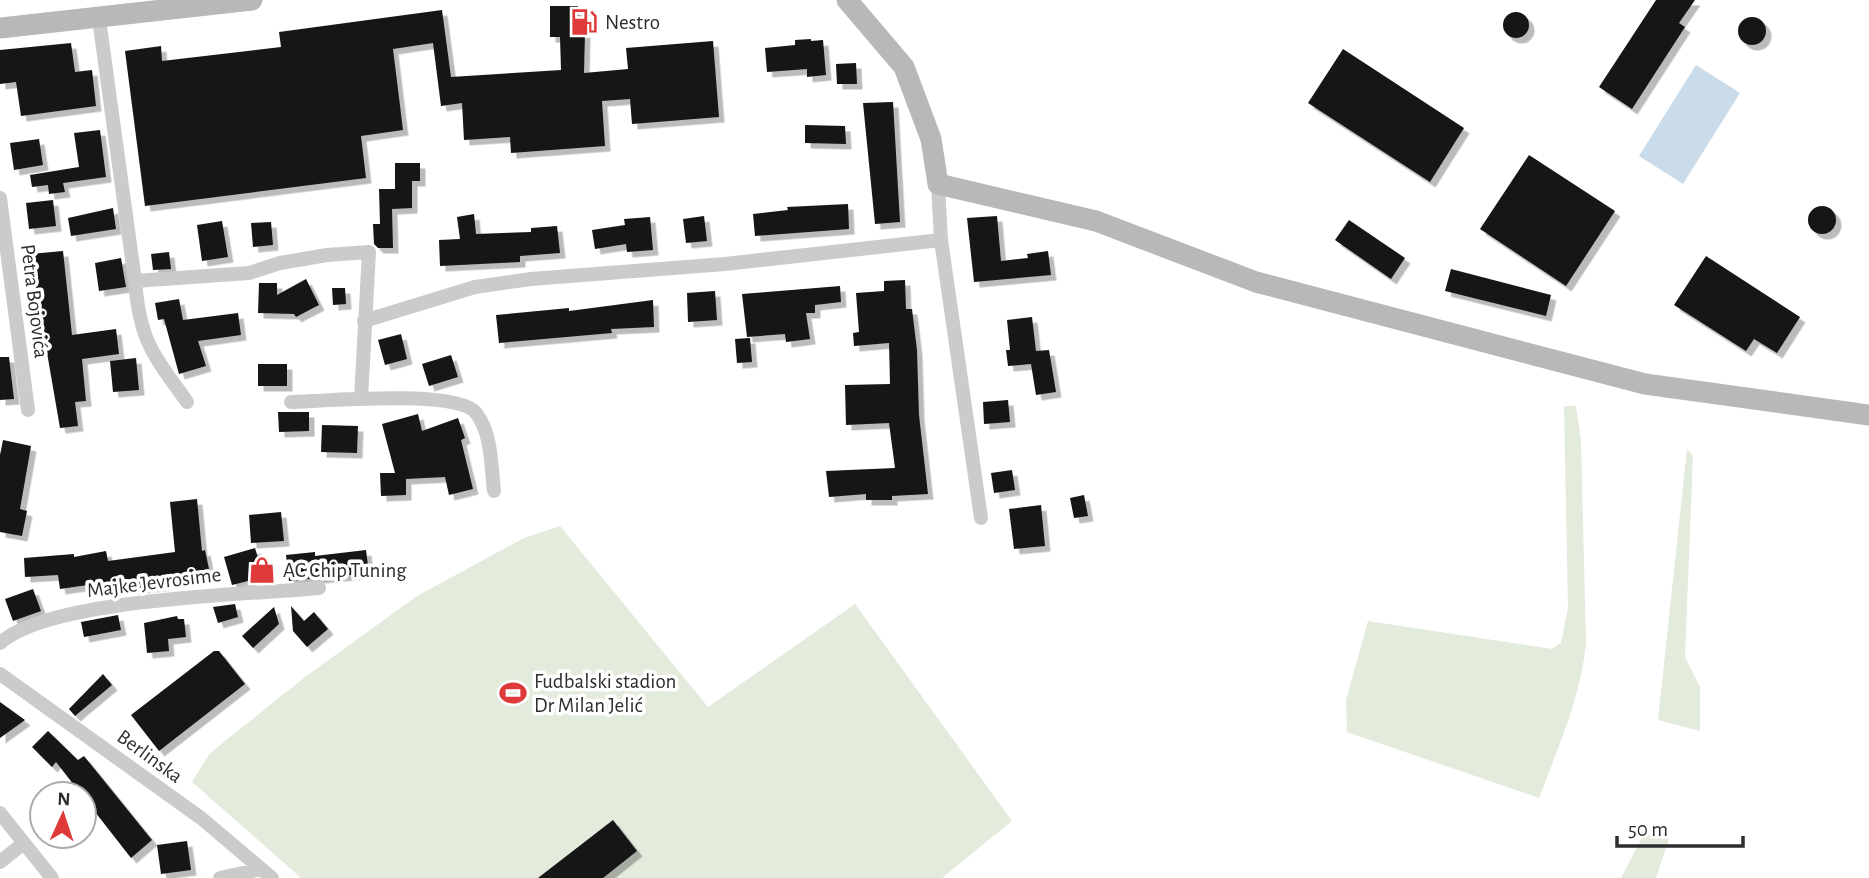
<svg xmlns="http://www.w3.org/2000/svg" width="1869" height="878" font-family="'Alegreya Sans',sans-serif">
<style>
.green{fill:#e3ebdd}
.water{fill:#cadbea}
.building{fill:#151515;filter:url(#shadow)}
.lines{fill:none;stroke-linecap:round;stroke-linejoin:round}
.street{stroke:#cbcbcb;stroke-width:14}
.secondary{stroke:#b8b8b8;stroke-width:21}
.labels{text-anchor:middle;stroke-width:7;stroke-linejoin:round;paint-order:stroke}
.poi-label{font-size:21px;fill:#2e2e2e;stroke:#fff;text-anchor:start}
.street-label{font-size:21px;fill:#2e2e2e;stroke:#fff}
</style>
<defs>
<filter id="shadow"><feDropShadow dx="5.5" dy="5.5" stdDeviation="0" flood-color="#0004"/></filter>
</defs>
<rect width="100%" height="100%" fill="#fff"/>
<path class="green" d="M1564,406H1576L1581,441L1586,643C1581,698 1558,747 1539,798L1347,732L1346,700L1368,621L1552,649L1561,643L1568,608Z
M1687,449L1693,455L1685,657L1700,687V731L1658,720Z
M560,526L708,707L855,604L1012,821L942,878H301L192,782L210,753L305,677L417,596L524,538Z
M1659,833L1669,839L1656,878H1621L1643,836Z"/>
<path class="water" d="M1696,65L1740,93L1683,184L1639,156Z"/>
<path class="building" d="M1656,0H1695L1679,23L1685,27L1632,109L1599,87Z
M550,6H578L579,33L585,32L584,73L628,69L626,48L713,41L719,117L632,124L630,99L602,101L605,146L511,153L510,137L464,140L462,103L441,106L433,43L393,49L403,130L361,136L366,178L145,206L125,51L161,46L162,61L281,47L279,32L442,10L451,77L561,70L560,37H550Z
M1503 25a13 13 0 1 1 26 0a13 13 0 1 1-26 0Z
M1738 31a14 14 0 1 1 28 0a14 14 0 1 1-28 0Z
M811,39V41L823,40L826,75L807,77V69L767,72L765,48L795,45V40Z
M71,43L75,72L92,70L96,106L21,116L16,82L0,84V50Z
M1343,49L1464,128L1430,182L1308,103Z
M856,63L857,84H837L836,64Z
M893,102L900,222L875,224L863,103Z
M805,125L845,126L846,144L805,143Z
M100,130L106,177L63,183L65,192L49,194L48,185L32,187L30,175L79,167L74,133Z
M39,139L43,165L14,170L10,143Z
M1529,155L1615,211L1566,286L1480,229Z
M395,163H420V181H412V208L392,209L393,248H378L374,244L373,224H380L379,189H395Z
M53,200L56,226L29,229L26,203Z
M848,204L849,229L755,236L753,214L788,210L787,207Z
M1808 220a14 14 0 1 1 28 0a14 14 0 1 1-28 0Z
M113,208L116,229L71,236L68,218Z
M474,214L476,234L531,232V228L557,226L560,253L520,256V262L440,266L439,240L460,239L457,217Z
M704,216L707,241L686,243L683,219Z
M997,216L1001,261L1028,258L1027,254L1048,251L1051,275L974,282L967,218Z
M650,217L653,250L627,252L626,244L595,249L592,230L625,225L624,219Z
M1349,220L1405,258L1391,279L1335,240Z
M222,221L228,257L202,261L197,225Z
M271,222L273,245L253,247L251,223Z
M63,251L72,335L116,329L119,354L82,359L86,401L75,402L78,426L60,428L30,254Z
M169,252L171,269L153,270L151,254Z
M1706,256L1800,317L1777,353L1754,339L1746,351L1674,305Z
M121,258L126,287L99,291L95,263Z
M1451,269L1551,295L1546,316L1445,291Z
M306,279L319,305L296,317L294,314L258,313L259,283H277V295Z
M905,280L906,309H912L917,350L919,415L928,494L892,496V500H866V494L829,497L826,471L895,468L889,423L846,425L845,385L890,384L889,343L854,346L853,333L859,332L856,293L884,291V281Z
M840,286L841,302L815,305V313H806L810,339L786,342L785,334L747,337L742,294Z
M332,288H345L346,304L333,305Z
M715,291L717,320L688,322L687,293Z
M179,299L183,320L238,313L241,335L198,341L206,366L179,374L164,319L158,320L155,303Z
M653,300L654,327L611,329L612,333L499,343L496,315L569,308V311Z
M1032,317L1036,351L1049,350L1056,392L1036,395L1031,364L1008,366L1006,350H1010L1007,320Z
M401,334L407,359L385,365L378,340Z
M750,338L752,362L737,363L735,339Z
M451,355L458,377L429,386L422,364Z
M0,357H9L14,399L0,400Z
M136,358L139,390L113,392L110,361Z
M258,364H287V386H258Z
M1008,400L1010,422L984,424L983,402Z
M278,412H309V431L279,432Z
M418,414L422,431L458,418L465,438L461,440L473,489L449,495L445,477L406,479V495L381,496L380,473H395L382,424Z
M322,425L358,426L357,453L321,452Z
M3,440L31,446L20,509L27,511L22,536L0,532V455Z
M1012,470L1015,490L994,493L991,473Z
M1084,495L1088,516L1074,518L1070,498Z
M197,499L202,551L205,550L209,569L183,574L184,577L165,581V585L131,589L129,579L60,589L58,575L25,577L24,558L74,554V557L106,551L108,561L175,552L170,502Z
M1041,505L1045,546L1014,549L1009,509Z
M281,512L284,541L251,543L249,515Z
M255,548L264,577L232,585L224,557Z
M366,550L369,573L289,581L286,555L315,552V556Z
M33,589L41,611L13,621L5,599Z
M235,604L238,617L218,623L213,607Z
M291,606L304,621L314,612L328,629L307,647L293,631Z
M274,607L279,624L253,648L242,636Z
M118,615L121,630L84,637L81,622Z
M177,616L178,619H184L186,637L168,639L169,651L147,653L144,623Z
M214,651H219L245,684L159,751L131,715Z
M103,674L112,685L75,716L69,709Z
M0,702L25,720L0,738Z
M48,731L78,760L84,756L152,840L131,858L56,762L52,767L32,747Z
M613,820L637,851L603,878H538Z
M187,841L191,870L161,874L157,845Z"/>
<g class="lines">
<path class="street" d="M99,19L135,281L249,273L280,263L327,255L369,252L361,399
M938,184L941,240L981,518
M0,198L28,410
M135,281C140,342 153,354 187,402
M364,321L475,287L531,279L725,264L941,240
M291,402C324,401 458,389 476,413C492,433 491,466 494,491
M0,643C50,598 248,595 319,588
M0,674L201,818L272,878
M0,813L52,878
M0,862L24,843
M220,878L261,869"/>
<path class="secondary" d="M847,0L904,67L931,139L938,184L1096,221L1256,282L1645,384L1869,415
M0,28L252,0"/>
</g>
<defs>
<symbol id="fuel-bare" viewBox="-9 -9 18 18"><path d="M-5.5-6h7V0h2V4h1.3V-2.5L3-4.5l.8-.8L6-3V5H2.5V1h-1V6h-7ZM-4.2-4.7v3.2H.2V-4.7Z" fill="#dd3a39" stroke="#fff" stroke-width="2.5" paint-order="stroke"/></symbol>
<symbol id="shop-bare" viewBox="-9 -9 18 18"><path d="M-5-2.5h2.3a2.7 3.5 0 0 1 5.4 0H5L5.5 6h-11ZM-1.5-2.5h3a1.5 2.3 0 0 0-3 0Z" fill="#dd3a39" stroke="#fff" stroke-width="2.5" paint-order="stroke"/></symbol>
<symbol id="stadium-bare" viewBox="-9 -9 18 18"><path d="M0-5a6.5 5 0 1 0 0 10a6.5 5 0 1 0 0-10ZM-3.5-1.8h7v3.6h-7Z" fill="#dd3a39" stroke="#fff" stroke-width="2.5" paint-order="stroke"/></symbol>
</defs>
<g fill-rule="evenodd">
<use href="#fuel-bare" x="565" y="3" width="38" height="38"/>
<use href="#shop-bare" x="243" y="551" width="38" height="38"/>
<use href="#stadium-bare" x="494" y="674" width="38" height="38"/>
</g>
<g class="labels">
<g class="poi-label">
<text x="605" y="29">Nestro</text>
<text x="283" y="577">AC Chip Tuning</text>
<text x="534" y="688">Fudbalski stadion<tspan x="534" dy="24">Dr Milan Jelić</tspan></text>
</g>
<g class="street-label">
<text transform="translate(35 301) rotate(83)" y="7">Petra Bojovića</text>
<text transform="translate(154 582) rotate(-7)" y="7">Majke Jevrosime</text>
<text transform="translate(150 756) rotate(36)" y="7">Berlinska</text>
</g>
</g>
<g transform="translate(63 815) rotate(3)"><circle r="33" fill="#ffffff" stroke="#ababab" stroke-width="2"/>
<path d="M0-5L12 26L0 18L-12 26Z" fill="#dd3a39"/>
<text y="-10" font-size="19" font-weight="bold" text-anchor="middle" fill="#2e2e2e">N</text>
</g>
<path d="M1617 836v10h126v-10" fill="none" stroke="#2e2e2e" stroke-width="3.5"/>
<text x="1628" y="836" font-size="21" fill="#2e2e2e" stroke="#ffffff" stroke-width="5" paint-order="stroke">50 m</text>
</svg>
